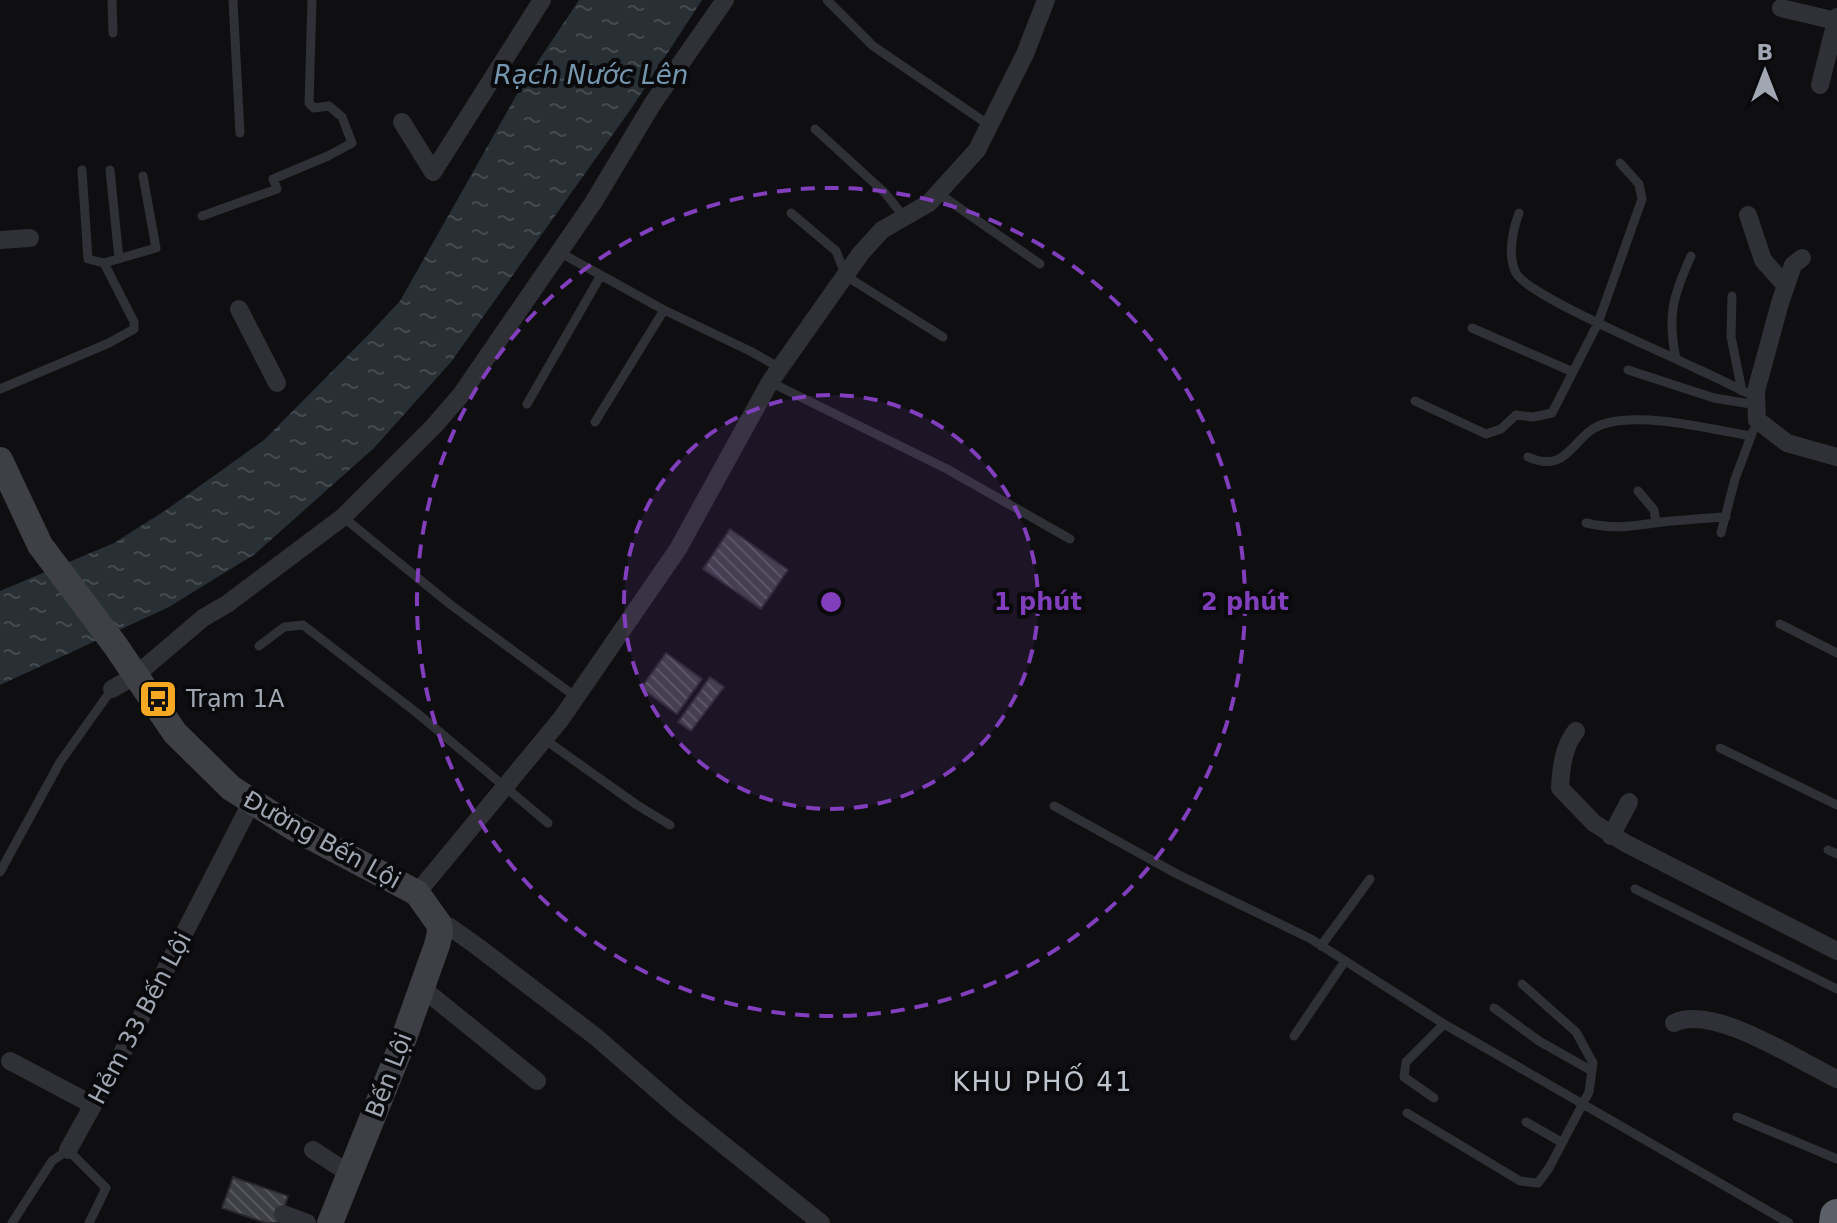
<svg xmlns="http://www.w3.org/2000/svg" width="1837" height="1223" font-family="'DejaVu Sans',sans-serif">
<style>
.water{fill:url(#water-ripples)}
.building{fill:url(#building-back-hatch);stroke:#29292d;stroke-width:2}
.lines{fill:none;stroke-linecap:round;stroke-linejoin:round}
.lane{stroke:#303136;stroke-width:9}
.street{stroke:#303136;stroke-width:18}
.secondary{stroke:#3e4046;stroke-width:26}
.highway{stroke:#5c5f67;stroke-width:34}
.ring{fill:none;stroke:#813ebd;stroke-width:4;stroke-dasharray:14 10}
.labels{text-anchor:middle;stroke-width:8;stroke-linejoin:round;paint-order:stroke}
.poi-label{font-size:24px;fill:#a0a6b2;stroke:#0a0a0c;text-anchor:start}
.street-label{font-size:24px;fill:#a0a6b2;stroke:#0a0a0c}
.water-label{font-size:26px;font-style:italic;fill:#7596af;stroke:#0a0a0c}
.neighbourhood-label{font-size:26px;letter-spacing:2px;fill:#c1c5ce;stroke:#0a0a0c}
.centre{fill:#813ebd;stroke:#0a0a0c;stroke-width:4}
.ring-label{font-size:24px;text-anchor:middle;font-weight:bold;fill:#813ebd;stroke:#0a0a0c;stroke-width:8;stroke-linejoin:round;paint-order:stroke}
</style>
<defs>
<pattern id="water-ripples" width="26" height="14" patternUnits="userSpaceOnUse" patternTransform="scale(2)"><rect width="26" height="14" fill="#283036"/><path d="M2 4q2-2 4 0t4 0M15 11q2-2 4 0t4 0" fill="none" stroke="#444b51"/></pattern>
<pattern id="building-back-hatch" width="6" height="6" patternUnits="userSpaceOnUse" patternTransform="scale(2)"><rect width="6" height="6" fill="#3e3f44"/><path d="M-1 5l2 2M0 0l6 6M5-1l2 2" fill="none" stroke="#57585d"/></pattern>
</defs>
<rect width="100%" height="100%" fill="#0f0f11"/>
<path class="water" d="M579,0H702L633,106L451,362L374,448L255,554L169,607L0,685V591L114,543L166,510L264,440L372,331L400,301L521,87Z"/>
<path class="building" d="M730,529L788,570L761,609L703,569Z
M666,653L702,679L677,714L641,688Z
M710,677L724,687L691,731L678,722Z
M233,1177L288,1196L279,1223H266L222,1208Z"/>
<g class="lines">
<path class="lane" d="M112,0L113,33
M233,0L240,133
M827,0L873,46L989,125
M815,129L885,193L904,217
M82,170L88,259L104,263L156,248L143,176
M110,170L119,259
M938,193L1040,264
M791,213L836,251L846,276L943,337
M1519,213C1513,229 1507,256 1516,273C1528,296 1665,353 1695,368C1716,377 1736,388 1756,397
M202,216L277,189L273,179L328,156L352,143L342,117L329,106L314,108L309,103L312,0
M559,252L664,310L750,351L780,368
M1732,296L1731,337L1742,391
M1472,328L1573,372
M1676,359C1667,315 1673,296 1691,256
M1628,370L1714,398L1757,405
M770,382L947,469L1070,539
M0,389L109,343L134,329V322L104,263
M1415,401L1486,434L1501,429L1516,415L1533,417L1552,413L1598,323L1642,199L1639,184L1620,163
M527,404L601,275
M595,422L664,310
M1528,457C1571,476 1572,431 1607,423C1648,413 1709,429 1751,436
M1638,491L1654,510L1656,523
M343,517L451,605L576,697
M1586,523C1619,530 1630,526 1662,522C1683,520 1705,518 1726,517
M1721,533L1735,479L1753,431
M1780,624L1837,653
M259,646L284,627L303,625L417,713L548,823
M544,739L637,805L670,825
M1720,748L1837,805
M1054,806L1177,874L1311,939L1444,1024L1789,1223
M1828,850L1837,854
M0,872L60,762L112,689
M1635,889L1837,989
M1321,946L1370,879
M1494,1008L1539,1041L1592,1071
M1294,1036L1345,961
M1434,1098L1404,1077L1406,1062L1444,1024
M1407,1113L1520,1181L1538,1183L1549,1168L1589,1092L1593,1063L1576,1032L1522,984
M1737,1117L1837,1159
M1526,1122L1561,1142
M12,1223L52,1161L68,1150L106,1188L89,1223"/>
<path class="street" d="M1781,8L1836,21
M1820,85L1837,17
M402,122L433,172L542,0
M1748,215L1763,260L1786,286
M0,240L30,238
M1802,258L1793,265L1780,303L1756,391L1757,420L1787,443L1837,457
M239,309L277,383
M112,689L136,675L203,618L227,604L343,517L434,426L460,396L593,203L653,103L725,0
M1576,731C1563,747 1561,769 1560,788L1594,823L1625,843L1837,951
M1611,836L1629,802
M417,893L561,719L678,549L770,382L861,253L882,230L929,203L977,150L1025,54L1046,0
M439,924L450,927L478,947L596,1037L680,1110L821,1223
M422,988L537,1081
M1674,1023C1713,1003 1800,1062 1837,1079
M10,1061L93,1105
M68,1150L131,1037L252,801
M313,1150L350,1174
M283,1214L307,1223"/>
<path class="secondary" d="M0,460L40,545L115,645L175,733L231,788L294,828L417,893L439,924L440,933L437,945L400,1049L330,1223"/>
<path class="highway" d="M1836,1223L1837,1216"/>
</g>
<circle cx="831" cy="602" r="207" fill="#813ebd" fill-opacity=".12"/>
<g class="ring">
<circle cx="831" cy="602" r="207"/>
<circle cx="831" cy="602" r="414"/>
</g>
<defs>
<symbol id="bus-square" viewBox="-11 -11 22 22"><rect x="-9" y="-9" width="18" height="18" rx="4" fill="#f6a822" stroke="#0a0a0c"/><path d="M-5-6H5V4H4V6H2V4H-2V6H-4V4H-5ZM-3.5-4V0h7V-4ZM-3.5 1.2v1.5H-2V1.2ZM2 1.2v1.5H3.5V1.2Z" fill="#111"/></symbol>
</defs>
<g fill-rule="evenodd">
<use href="#bus-square" x="136" y="677" width="44" height="44"/>
</g>
<g class="labels">
<g class="poi-label">
<text x="186" y="707">Trạm 1A</text>
</g>
<g class="street-label">
<text transform="translate(322 840) rotate(29)" y="8">Đường Bến Lội</text>
<text transform="translate(140 1018) rotate(-62)" y="8">Hẻm 33 Bến Lội</text>
<text transform="translate(389 1075) rotate(-69)" y="8">Bến Lội</text>
</g>
<g class="water-label">
<text x="591" y="84">Rạch Nước Lên</text>
</g>
<g class="neighbourhood-label">
<text x="1043" y="1091">KHU PHỐ 41</text>
</g>
</g>
<circle cx="831" cy="602" r="12" class="centre"/>
<g class="ring-label">
<text x="1038" y="610">1 phút</text>
<text x="1245" y="610">2 phút</text>
</g>
<g transform="translate(1765 72)" stroke="#0a0a0c" stroke-width="6" paint-order="stroke">
<path d="M0-6L14 30L0 20L-14 30Z" fill="#a0a6b2"/>
<text y="-12" font-size="22" font-weight="bold" text-anchor="middle" fill="#a0a6b2">B</text>
</g>
</svg>
